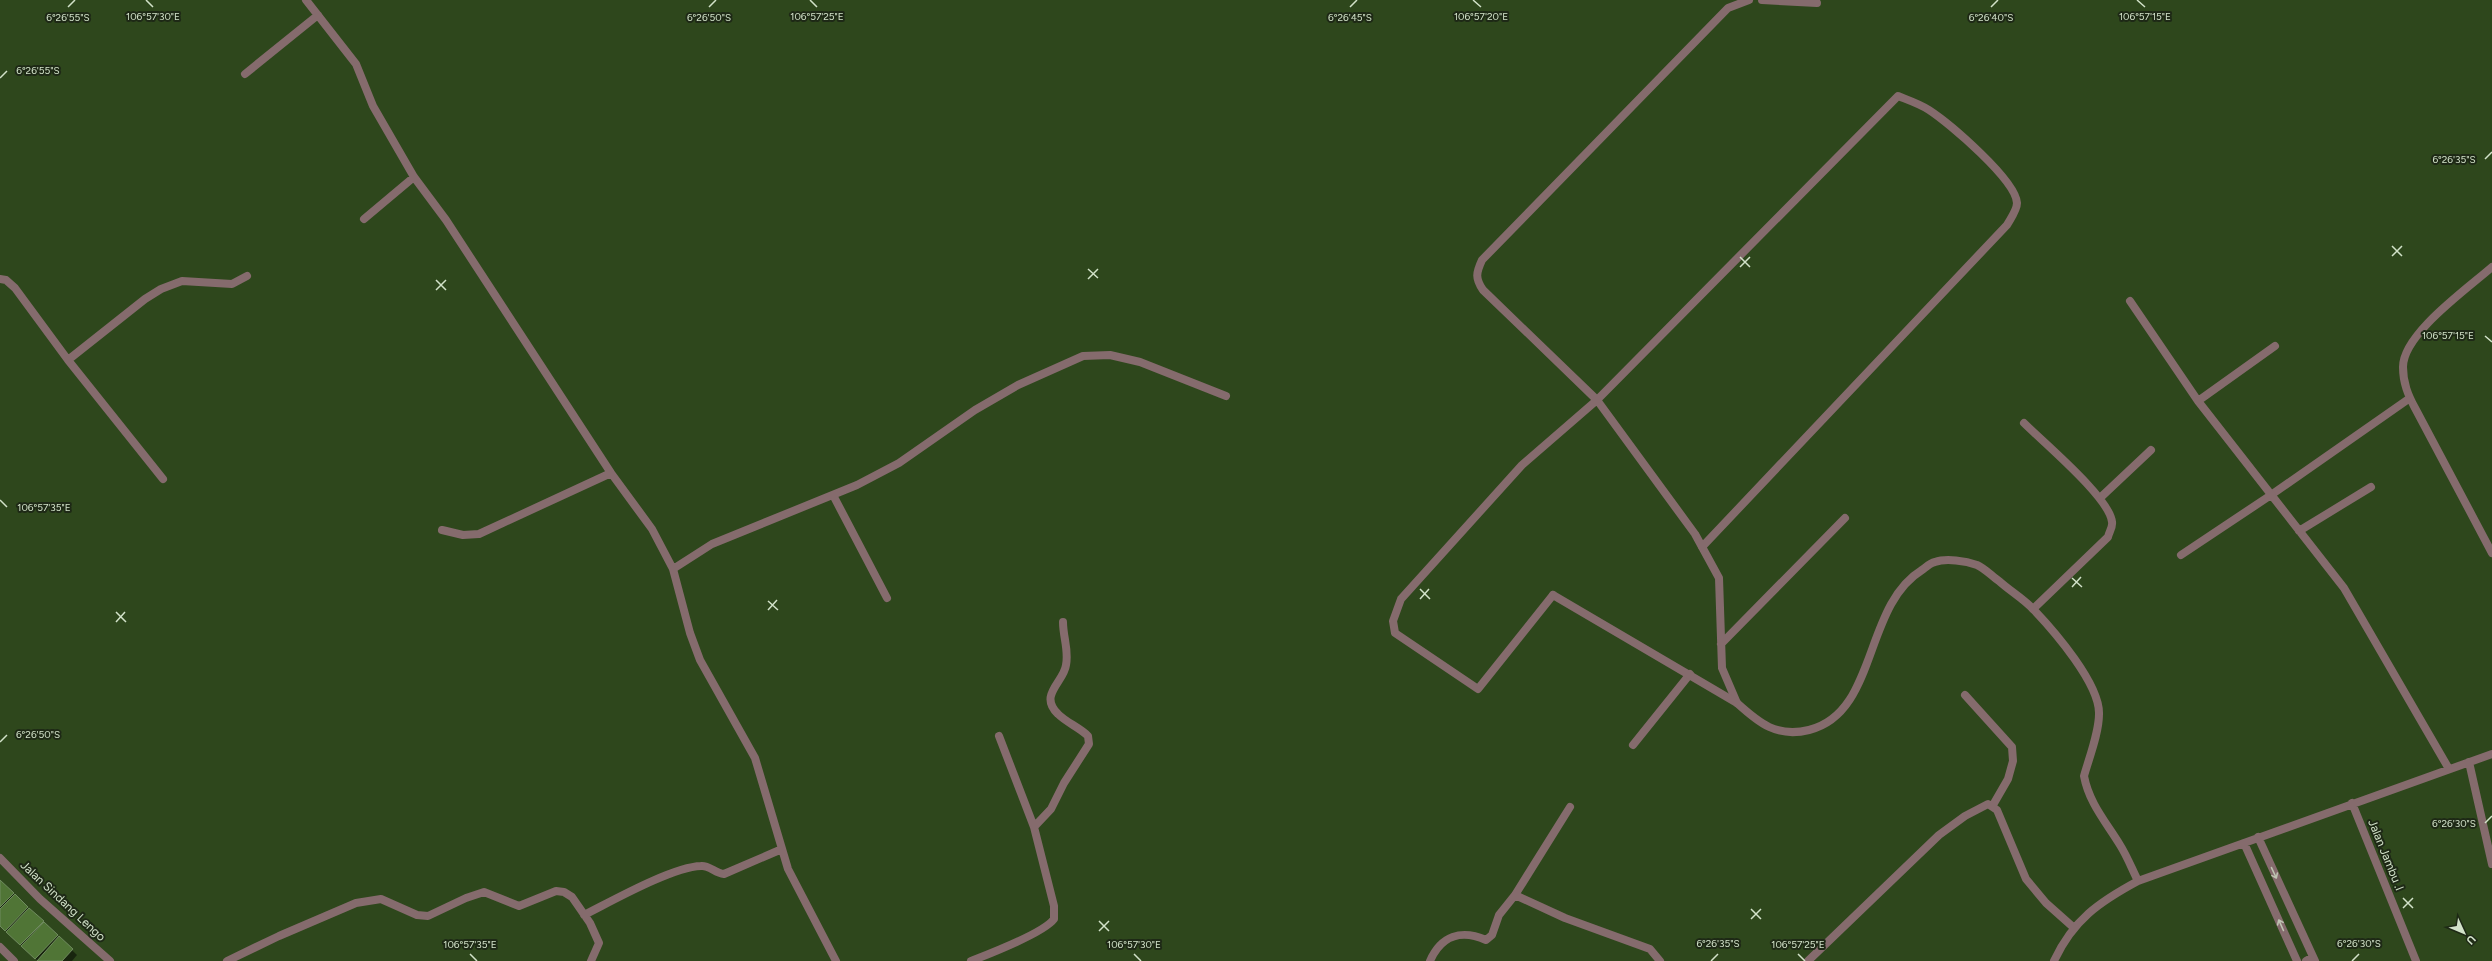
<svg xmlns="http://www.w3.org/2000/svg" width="2492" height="961" font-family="Figtree,sans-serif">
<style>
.shadow{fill:#0007}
.building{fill:#507536;stroke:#6f8b5e}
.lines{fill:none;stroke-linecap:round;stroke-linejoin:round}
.lane{stroke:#856b6d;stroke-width:8}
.street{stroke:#856b6d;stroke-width:8}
.oneway{stroke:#bfc4b2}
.ticks{fill:none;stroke:#d2e2c9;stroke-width:1.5}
.labels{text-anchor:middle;stroke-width:4;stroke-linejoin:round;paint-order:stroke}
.street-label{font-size:12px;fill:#d2e2c9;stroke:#1e2916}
.ticks-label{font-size:10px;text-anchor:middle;fill:#d2e2c9;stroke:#1e2916;stroke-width:4;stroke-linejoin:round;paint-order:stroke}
</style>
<rect width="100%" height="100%" fill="#2e471c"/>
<path class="shadow" d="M0,881L77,955L72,961H38L0,925Z"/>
<path class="building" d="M0,880L14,893L0,907Z
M15,894L28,907L5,931L0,926V909Z
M29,908L44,921L20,945L6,932Z
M44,922L58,935L35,959L21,946Z
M59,936L73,949L62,961H37Z"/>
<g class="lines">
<path class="lane" d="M1762,0L1817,3
M2492,267C2467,289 2403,334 2403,367C2403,383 2408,395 2415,408L2492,553
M2024,423C2043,442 2110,498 2112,522C2113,527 2109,532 2108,537L2033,609
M2271,495L2410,398
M2100,498L2151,450
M1553,595L1478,689L1395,633L1393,621L1401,599L1522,465L1597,400L1898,96C1908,100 1920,104 1929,110C1949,123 2016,180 2017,203C2017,210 2011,218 2007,225L1702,547
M1721,644L1845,518
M1737,703L1722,668L1719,578L1695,534L1597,400L1483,290C1475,278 1476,273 1482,260L1728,8L1749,0
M1633,745L1690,674"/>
<path class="street" d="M306,0L356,64L373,106L414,177L446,220L611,473L652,529L673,569L690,633L700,660L755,758L788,869L836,961
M245,74L318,15
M364,219L414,177
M0,279L6,280L15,288L68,360L163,479
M2130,301L2198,401L2344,588L2449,769
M68,360L145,299L161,289L182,281L232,284L247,276
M2198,401L2275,346
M833,495L887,598
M442,530L463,535L479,534L611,473
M2299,531L2371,487
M2181,555L2271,495
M673,569L712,544L857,485L899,463L975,410L1018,385L1083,356L1110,355L1140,362L1226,396
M1553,595L1737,703C1759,723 1777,738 1809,730C1878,713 1863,606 1922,570C1926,567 1930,563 1935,562C1946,558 1966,561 1977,565C1984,568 1992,576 1999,581C2010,591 2024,599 2034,610C2054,631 2100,684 2099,714C2099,733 2089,758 2084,776C2089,803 2106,822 2120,845C2127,856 2132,869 2138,881
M1965,695L2012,747L2013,761L2008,779L1993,805
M999,736L1034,827
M2469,762L2492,864
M2352,803L2416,961
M2258,837L2315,961
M2244,843L2297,961
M0,858L40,899L110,961
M1515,895L1565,918L1650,949L1660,961
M584,915C612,901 672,867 701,866C709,865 715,873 724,874L782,849
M0,947L14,961
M227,961L279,936L356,903L381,899L417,915L428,916L466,898L484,892L519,906L556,891L564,892L572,897L590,923L599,943L591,961
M971,961C989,954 1044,933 1054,919V906L1034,827L1051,809L1064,783L1089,744L1088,736C1079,727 1067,723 1058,714C1038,695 1064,682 1066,665C1069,650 1063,637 1063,622
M1430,961C1441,936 1461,929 1486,940L1492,935L1499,915L1515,895L1570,807
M1808,961L1939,835L1965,816L1988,804L1997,810L2026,879L2046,903L2073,927
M2054,961C2073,920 2099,902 2138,881L2492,754
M2306,961L2313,957"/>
</g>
<defs><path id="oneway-shaft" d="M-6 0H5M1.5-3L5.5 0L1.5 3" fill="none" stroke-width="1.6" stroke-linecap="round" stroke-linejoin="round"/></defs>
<g class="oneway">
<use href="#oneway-shaft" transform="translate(2274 873) rotate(65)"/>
<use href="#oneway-shaft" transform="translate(2281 925) rotate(-114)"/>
</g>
<path class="ticks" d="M146,0L153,7M810,0L817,7M1473,0L1481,7M2137,0L2145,7M68,7L75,0M709,7L716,0M1350,7L1357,0M1991,7L1998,0M0,78L7,71M2485,159L2492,152M2392,246L2402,256M2392,256L2402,246M1740,257L1750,267M1740,267L1750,257M1088,269L1098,278M1088,279L1098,269M436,280L446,290M436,290L446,280M2485,336L2492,342M0,500L7,507M2072,578L2082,587M2072,587L2081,577M1420,589L1430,599M1420,599L1429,589M768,601L778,610M768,610L777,600M116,612L126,622M116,622L125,612M0,742L7,735M2485,823L2492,816M2403,898L2413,908M2403,908L2413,898M1751,909L1761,919M1751,919L1761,909M1099,921L1109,931M1099,931L1109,921M470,954L477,961M1134,954L1141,961M1798,954L1805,961M1711,961L1718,954M2352,961L2359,954"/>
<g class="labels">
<g class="street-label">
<text transform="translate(2386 855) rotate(68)" y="4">Jalan Jambu .I</text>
<text transform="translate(63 901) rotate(43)" y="4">Jalan Sindang Lengo</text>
</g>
</g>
<g class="ticks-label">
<text x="153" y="20">106°57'30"E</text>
<text x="817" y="20">106°57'25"E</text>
<text x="1481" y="20">106°57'20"E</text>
<text x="2145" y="20">106°57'15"E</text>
<text x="68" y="21">6°26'55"S</text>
<text x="709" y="21">6°26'50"S</text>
<text x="1350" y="21">6°26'45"S</text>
<text x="1991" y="21">6°26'40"S</text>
<text x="38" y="74">6°26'55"S</text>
<text x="2454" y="163">6°26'35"S</text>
<text x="2448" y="339">106°57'15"E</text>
<text x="44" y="511">106°57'35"E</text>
<text x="38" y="738">6°26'50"S</text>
<text x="2454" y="827">6°26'30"S</text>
<text x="1718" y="947">6°26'35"S</text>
<text x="2359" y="947">6°26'30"S</text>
<text x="470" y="948">106°57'35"E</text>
<text x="1134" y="948">106°57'30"E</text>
<text x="1798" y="948">106°57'25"E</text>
</g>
<g transform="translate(2464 933) rotate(134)" stroke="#1e2916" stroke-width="3" paint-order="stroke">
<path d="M0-3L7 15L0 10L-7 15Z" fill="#d2e2c9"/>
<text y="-6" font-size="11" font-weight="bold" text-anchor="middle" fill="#d2e2c9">U</text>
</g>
</svg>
